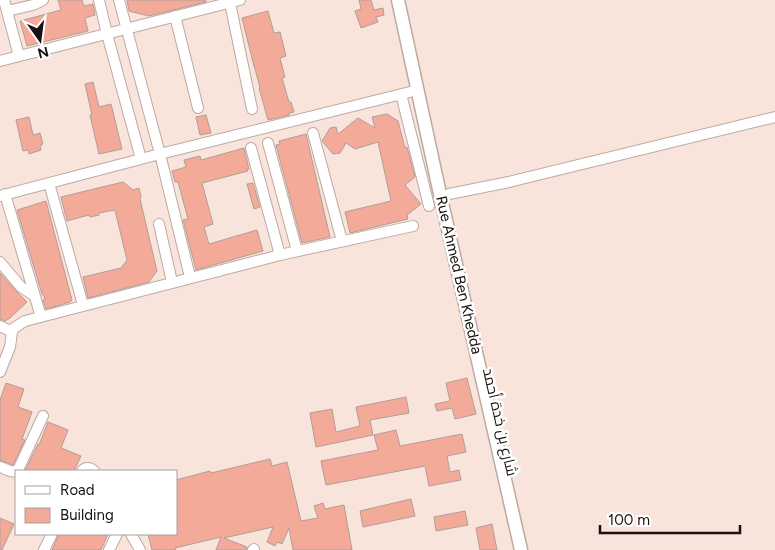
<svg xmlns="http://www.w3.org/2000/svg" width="775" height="550" font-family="Figtree,Cairo,sans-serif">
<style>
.building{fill:#f4aa99;stroke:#b19d98}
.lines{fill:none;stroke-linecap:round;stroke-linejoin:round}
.minor-casing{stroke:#bda9a2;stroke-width:12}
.major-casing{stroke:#bda9a2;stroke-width:15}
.minor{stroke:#fff;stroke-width:10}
.major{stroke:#fff;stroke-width:12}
.labels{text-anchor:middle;stroke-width:5;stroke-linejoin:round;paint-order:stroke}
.street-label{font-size:15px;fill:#18110f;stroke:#fff}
</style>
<rect width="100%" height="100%" fill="#f9e4dc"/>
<path class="building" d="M58,0H82L84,6L93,4L95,15L85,18L88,31L27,46L20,21L61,10Z
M127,0H206V2L149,16L129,11Z
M359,0H371L374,10L383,8L384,15L376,17L378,22L361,28L355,11L361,9Z
M268,11L274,33L280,32L286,56L280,58L285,77L282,78L289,102H291L294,112L289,113V115L268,120L259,88H260L254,65V66L242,18Z
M93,82L99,107L111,104L122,149L99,154L90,115H92L85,84Z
M387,114L398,121L405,148L407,147L415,177L405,185L421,204L407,215L408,219L350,233L345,212L391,201L378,142L355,149L346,143L340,153L333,154L322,141L330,128L336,127L338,134L358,118L375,128L372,117Z
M206,115L211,133L200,135L196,117Z
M29,117L33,135L40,133L43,144L40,146L41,150L29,154L28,150L23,151L16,120Z
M306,134L330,237L302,243L276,145L280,144L279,141Z
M244,148L249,169H247L248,171L202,183L213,224L204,227L209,244L257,230L263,251L196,270L183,220L188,219L178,182H175L172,171L186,167L184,160L200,156L201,160Z
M123,182L133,190L139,188L141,197L140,199L157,271L149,282L88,298L83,277L121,268L127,260L115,210L99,213V215L90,217L89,215L67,221L61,197Z
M253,183L260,207L254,209L247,184Z
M46,201L72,300L70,302L46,309L43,300L45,298L42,294L17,210Z
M0,273L16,291L27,302L10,318L5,321L0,319Z
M467,378L476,414L455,419L452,408L437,411L435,404L450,401L446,383Z
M6,383L24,389L18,407L32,412L22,439L25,440L13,465L0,460V400Z
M406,397L409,413L370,420L373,435L316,447L310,413L332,409L336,432L360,426L356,407Z
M48,422L68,430L61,448L81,456L74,471H25L38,444L39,445Z
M396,430L400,446L462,434L466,452L447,456L450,472L459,470L461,480L429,486L425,466L326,485L321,461L378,450L374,435Z
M270,459L272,466L287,462L301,521L318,518L314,506L323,503L325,509L344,505L352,550H293L289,528L282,544L277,542L275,546L267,542L273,527L224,538L247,547L246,550H216L221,537L175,548L176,550H152L148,534H176V480L210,471L211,473Z
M411,499L415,516L363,527L360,511Z
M465,511L468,525L436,531L434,517Z
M0,518L14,524L2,550H0Z
M492,524L497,550H480L476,528Z
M59,534H108L101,550H52Z"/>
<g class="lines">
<defs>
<path id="minor" d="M4,0L19,56
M99,0L107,34L141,159
M119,0L160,154L190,277
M230,3L252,109
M7,11L33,5L43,0
M175,16L198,108
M0,61L240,0
M401,94L429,206
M313,133L342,241
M268,143L297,251
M251,148L280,255
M49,183L83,305
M5,194L41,317
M449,194L509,182L775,117
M0,196L160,154L418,90
M159,224L172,282
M0,262L21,287L35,296
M0,326L12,332
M0,372L10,347L12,332L14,328L25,321L280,255L413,226
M0,467C6,469 12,474 18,470L43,416
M82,471C85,467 90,467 94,471
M131,534L140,550
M44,550L52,534
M109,550L117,534
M253,550L254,549"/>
<path id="major" d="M398,0L440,194L521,550"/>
</defs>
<use href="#minor" class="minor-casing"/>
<use href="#major" class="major-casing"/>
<use href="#minor" class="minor"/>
<use href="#major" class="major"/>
</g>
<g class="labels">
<g class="street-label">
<text transform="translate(459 275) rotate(77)" y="5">Rue Ahmed Ben Khedda</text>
<text transform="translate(500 422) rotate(77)" y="5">شارع بن خدة أحمد</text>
</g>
</g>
<rect x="15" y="470" width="162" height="65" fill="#ffffff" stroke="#a3a09f"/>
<rect x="25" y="486" width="25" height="8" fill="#ffffff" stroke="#a3a09f"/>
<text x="60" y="495" font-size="15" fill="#18110f">Road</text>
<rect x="25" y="508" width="25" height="15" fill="#f4aa99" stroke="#a3a09f"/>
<text x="60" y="520" font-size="15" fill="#18110f">Building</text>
<g transform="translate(40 40) rotate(166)" stroke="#ffffff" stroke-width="4" paint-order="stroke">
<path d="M0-4L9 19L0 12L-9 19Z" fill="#18110f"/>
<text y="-8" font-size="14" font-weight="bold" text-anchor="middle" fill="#18110f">N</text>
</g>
<path d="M600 525v8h140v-8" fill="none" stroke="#18110f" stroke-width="2.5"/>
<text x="608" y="525" font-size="15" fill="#18110f" stroke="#ffffff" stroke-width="4" paint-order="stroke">100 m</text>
</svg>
